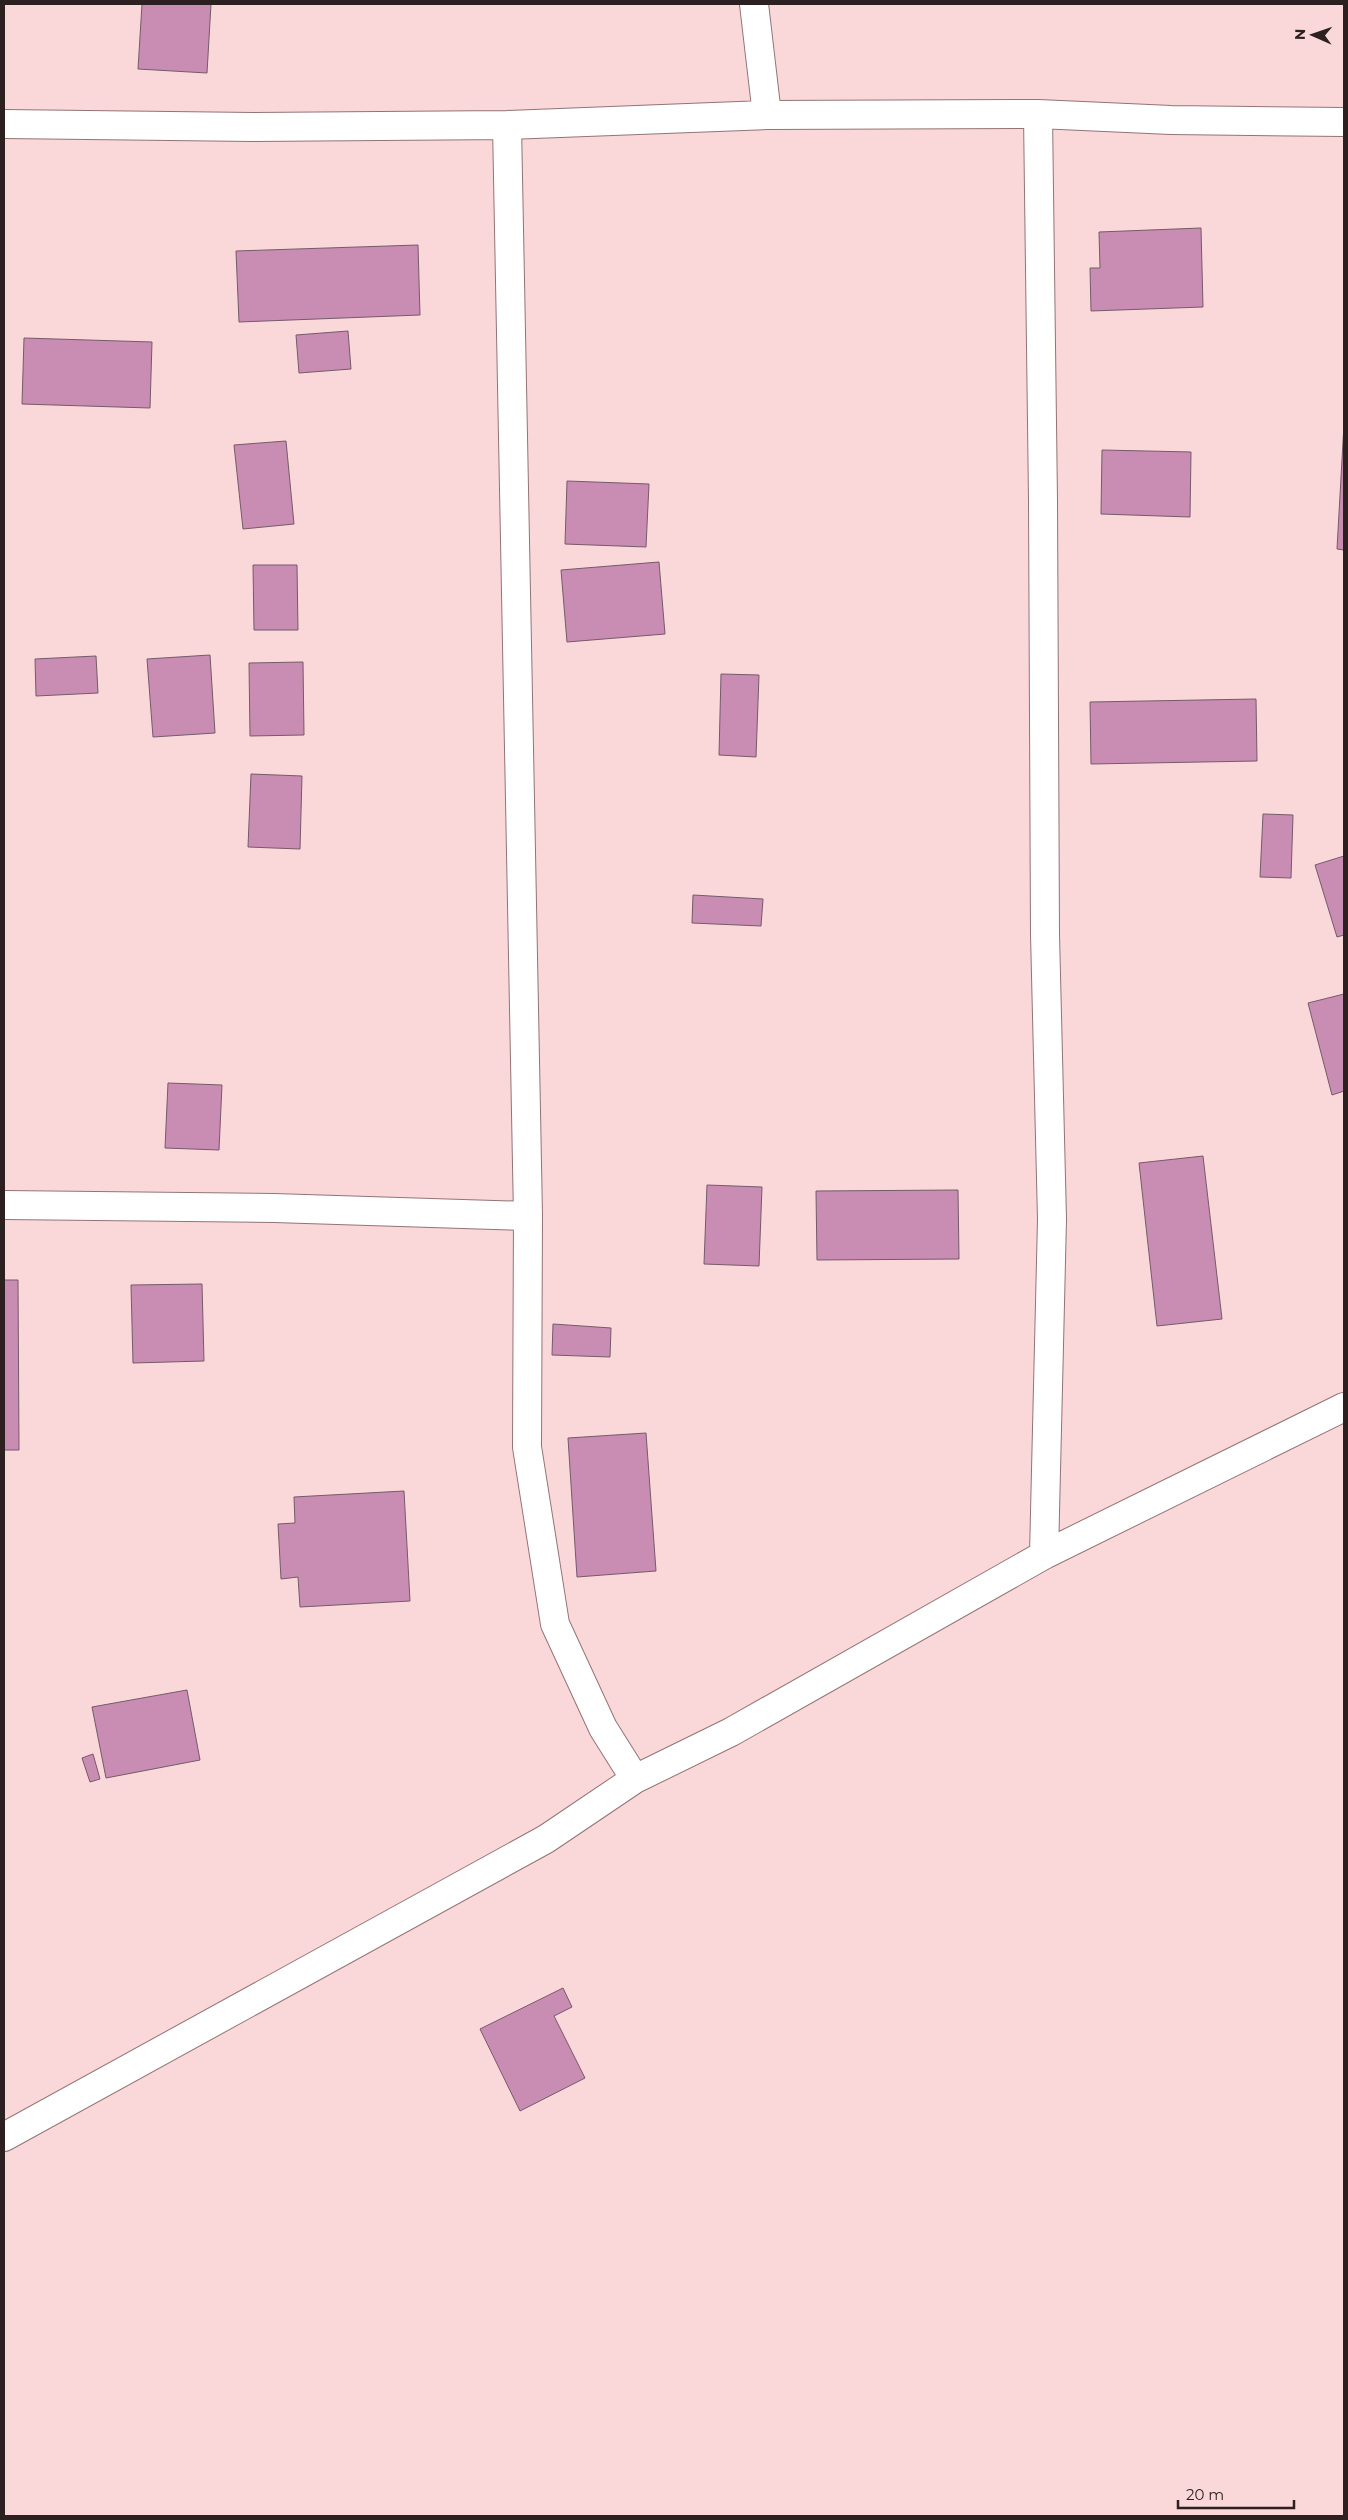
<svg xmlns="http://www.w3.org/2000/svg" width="1348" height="2520" font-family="Montserrat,sans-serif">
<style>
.building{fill:#c98db3;stroke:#745b6a}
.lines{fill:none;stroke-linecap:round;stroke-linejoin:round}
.minor-casing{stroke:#937475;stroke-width:30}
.minor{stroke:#fff;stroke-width:28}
</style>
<rect width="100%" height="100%" fill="#fad7d8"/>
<path class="building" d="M142,4H211L207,73L138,69Z
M1201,228L1203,307L1091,311L1090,268H1100L1099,232Z
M418,245L420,315L239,322L236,251Z
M348,331L351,369L299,373L296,335Z
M24,338L152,342L150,408L22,404Z
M1344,424V550L1337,549Z
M286,441L294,524L243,529L234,445Z
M1102,450L1191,452L1190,517L1101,514Z
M567,481L649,484L646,547L565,544Z
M659,562L665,634L567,642L561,570Z
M253,565H297L298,630H254Z
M210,655L215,733L153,737L147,659Z
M96,656L98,693L36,696L35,659Z
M303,662L304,735L250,736L249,663Z
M721,674L759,675L756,757L719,755Z
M1256,699L1257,761L1091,764L1090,702Z
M251,774L302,776L300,849L248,847Z
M1263,814L1293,815L1291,878L1260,877Z
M1344,856V935L1337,937L1315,865Z
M693,895L763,899L761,926L692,923Z
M1344,994V1091L1332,1095L1308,1003Z
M168,1083L222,1085L219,1150L165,1148Z
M1203,1156L1222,1319L1157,1326L1139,1163Z
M707,1185L762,1187L759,1266L704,1264Z
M958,1190L959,1259L817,1260L816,1191Z
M4,1280H18L19,1450H4Z
M202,1284L204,1361L133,1363L131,1285Z
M553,1324L611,1328L610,1357L552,1355Z
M646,1433L656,1571L577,1577L568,1438Z
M404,1491L410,1601L300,1607L298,1577L281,1579L278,1524L295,1523L294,1497Z
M187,1690L200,1760L106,1778L92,1707Z
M93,1754L100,1779L90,1782L82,1758Z
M563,1988L572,2007L554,2016L585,2078L520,2111L480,2029Z"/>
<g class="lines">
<defs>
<path id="minor" d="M754,4L767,115
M1038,114L1043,500L1045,934L1052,1219L1044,1555
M4,124L253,127L507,125L767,115L1038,114L1171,120L1344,122
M507,125L528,1216L527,1447L555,1624L603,1728L635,1779
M4,1205L274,1208L528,1216
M4,2137L546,1839L635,1779L731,1732L1044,1555L1344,1407"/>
</defs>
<use href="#minor" class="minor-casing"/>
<use href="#minor" class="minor"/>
</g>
<rect width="1348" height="2520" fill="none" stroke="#2d2021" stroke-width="10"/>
<g transform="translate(1313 35) rotate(272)" stroke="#fad7d8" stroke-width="4" paint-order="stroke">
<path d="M0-4L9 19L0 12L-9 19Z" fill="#2d2021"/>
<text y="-8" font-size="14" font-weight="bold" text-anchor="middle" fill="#2d2021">N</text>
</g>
<path d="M1178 2500v8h116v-8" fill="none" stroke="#2d2021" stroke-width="2.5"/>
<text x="1186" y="2500" font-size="15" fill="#2d2021" stroke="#fad7d8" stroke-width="4" paint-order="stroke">20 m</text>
</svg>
